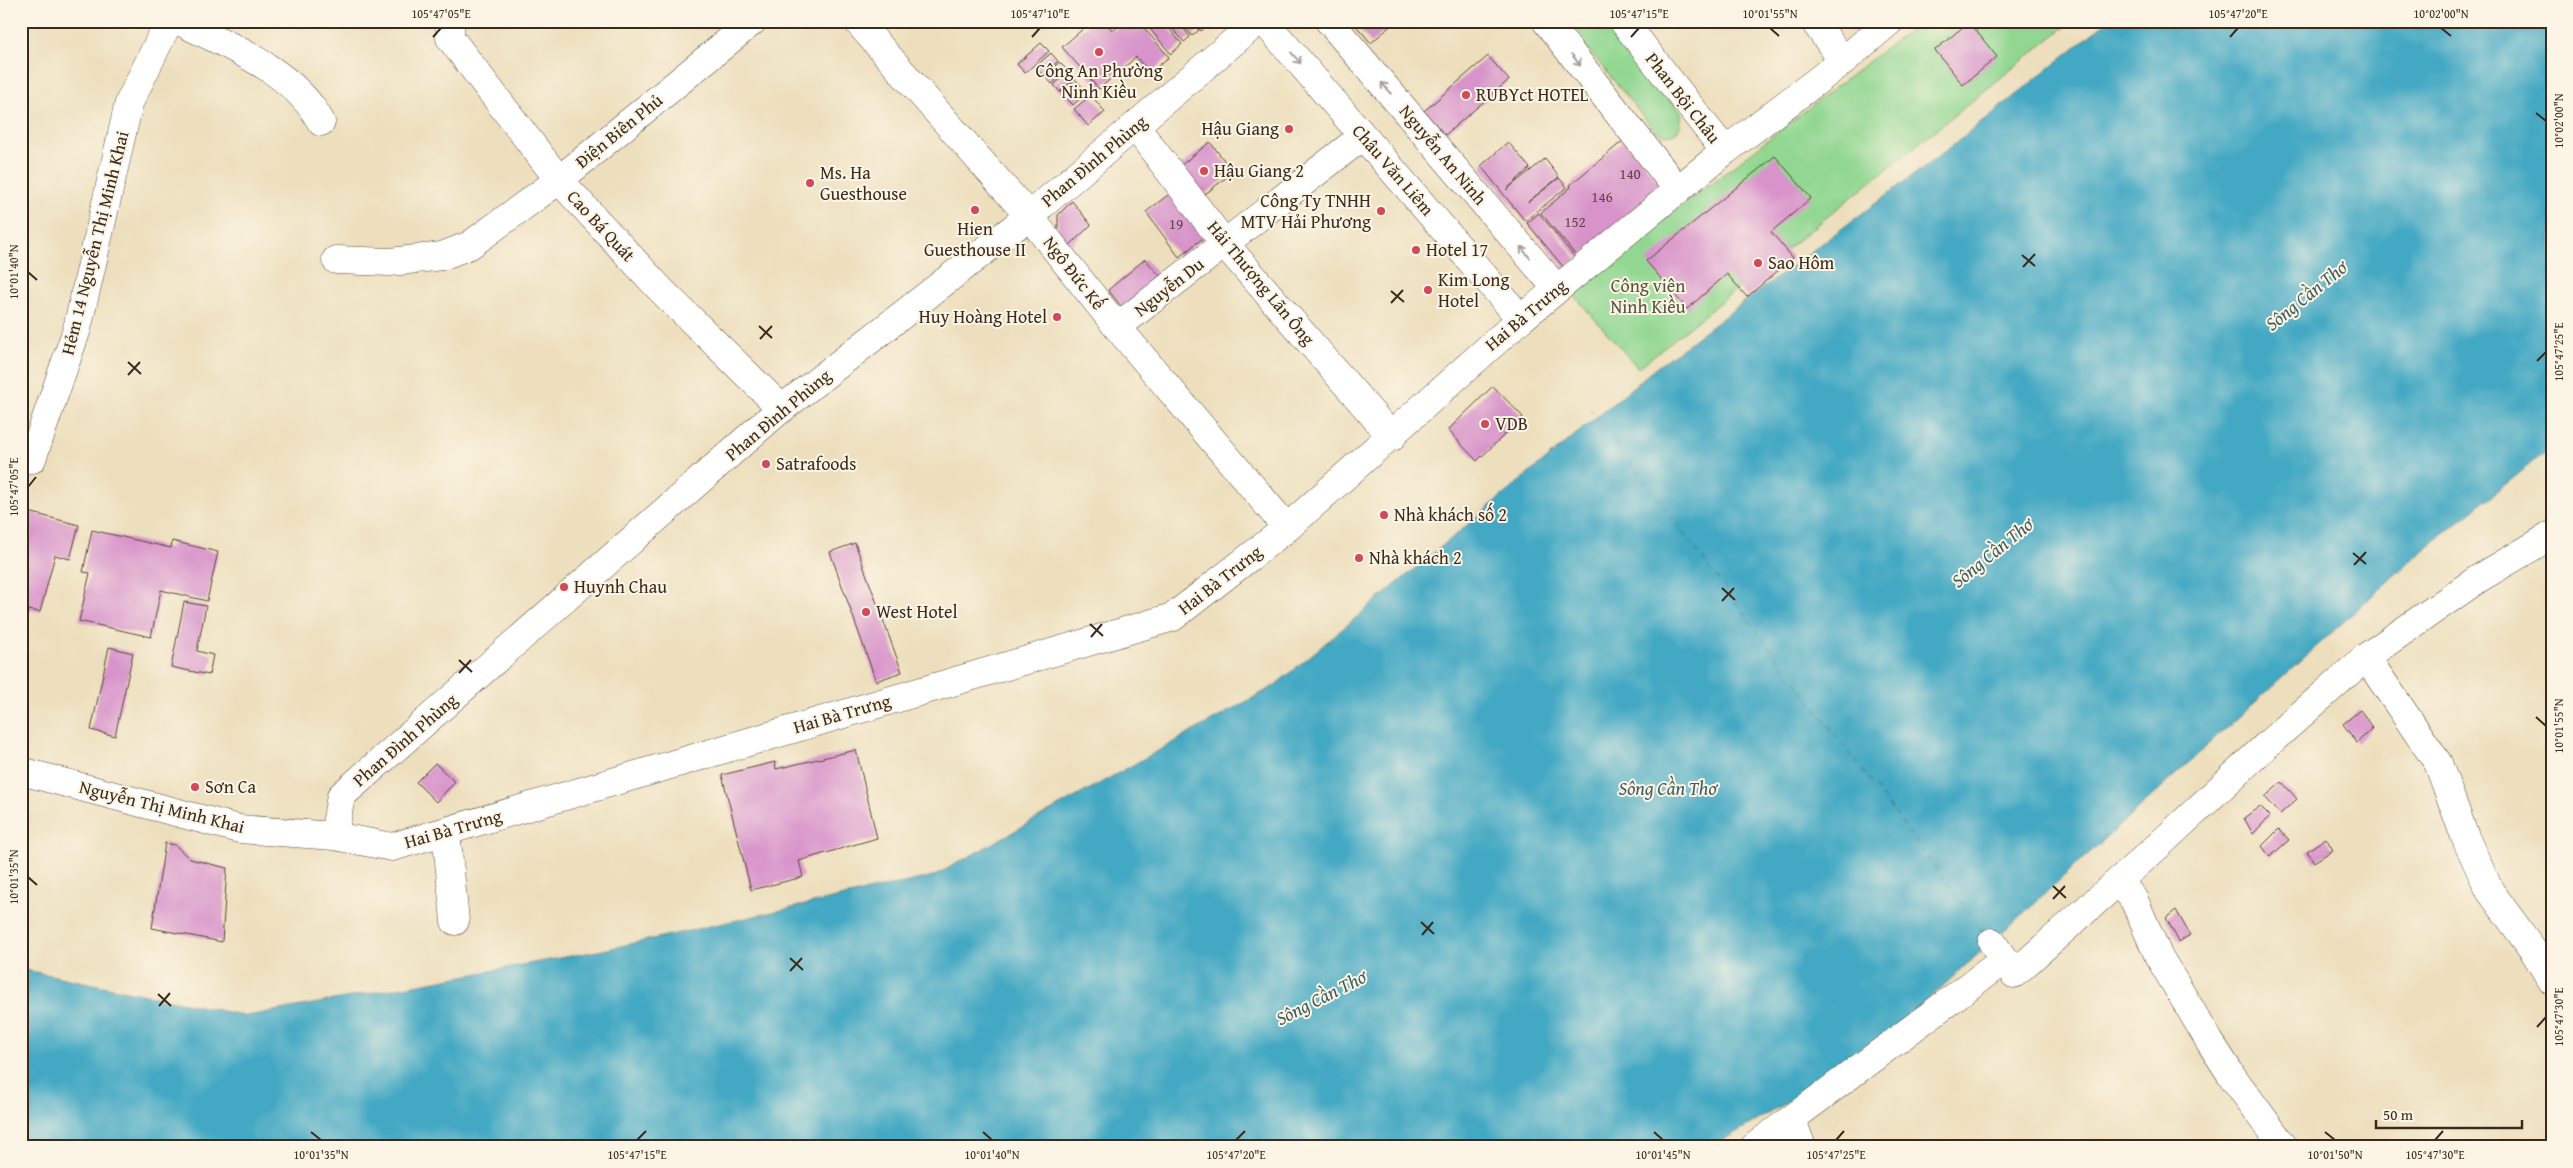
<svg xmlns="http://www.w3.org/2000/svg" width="2573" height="1168" font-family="'Gentium Book Plus',serif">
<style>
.green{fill:#91d791;stroke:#668058}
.water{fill:#43a8c3;stroke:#3f6970}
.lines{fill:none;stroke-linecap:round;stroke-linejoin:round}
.ferry{stroke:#3e5c60;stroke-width:1;stroke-dasharray:6 5;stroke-linecap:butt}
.building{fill:#d894ca}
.minor-casing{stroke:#564536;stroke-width:29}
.minor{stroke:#fff;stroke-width:28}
.oneway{stroke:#a79f9a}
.ticks{fill:none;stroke:#3b2a1e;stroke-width:2}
.poi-dot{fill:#d1495b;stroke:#fcf5e5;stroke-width:2}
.labels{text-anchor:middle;stroke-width:4;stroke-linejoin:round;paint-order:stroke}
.number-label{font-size:15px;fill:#624449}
.poi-label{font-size:18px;fill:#3b2a1e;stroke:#fcf5e5;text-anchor:start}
.street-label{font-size:18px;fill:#3b2a1e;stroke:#fcf5e5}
.park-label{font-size:18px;fill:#50553b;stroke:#fcf5e5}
.water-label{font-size:19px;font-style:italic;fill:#3e5c60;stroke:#fcf5e5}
.neatline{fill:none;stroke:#3b2a1e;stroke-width:2}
.ticks-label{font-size:12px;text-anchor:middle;fill:#3b2a1e}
</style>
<rect width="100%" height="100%" fill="#fcf5e5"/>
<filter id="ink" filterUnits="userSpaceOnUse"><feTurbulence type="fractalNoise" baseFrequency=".02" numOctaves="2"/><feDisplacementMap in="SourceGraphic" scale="10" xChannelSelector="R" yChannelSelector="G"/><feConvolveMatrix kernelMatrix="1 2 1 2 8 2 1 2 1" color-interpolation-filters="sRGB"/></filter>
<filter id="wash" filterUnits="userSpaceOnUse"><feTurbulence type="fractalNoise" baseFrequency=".0096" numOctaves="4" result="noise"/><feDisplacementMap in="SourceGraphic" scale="20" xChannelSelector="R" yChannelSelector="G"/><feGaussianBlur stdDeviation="1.12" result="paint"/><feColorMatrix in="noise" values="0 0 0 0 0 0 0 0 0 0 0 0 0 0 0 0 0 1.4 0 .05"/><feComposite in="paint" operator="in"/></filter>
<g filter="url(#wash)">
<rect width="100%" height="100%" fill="#eddfbd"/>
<path class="green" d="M1565,21H1609L1681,112V125L1676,133L1665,135L1655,131Z
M1921,21H2072L1638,368L1571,292Z"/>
<path class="water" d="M2108,21H2552V447L2416,556L1865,1057L1711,1147H21V969L247,1016L603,950L934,876L1274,686L1653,370L1952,146Z"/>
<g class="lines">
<path class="ferry" d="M1590,409L1984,932"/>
</g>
<g id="blocks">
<path class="building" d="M1092,21H1104L1113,31L1125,21H1138L1169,57L1150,73L1136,57L1099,89L1062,47Z
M1143,21H1163L1182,44L1171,54Z
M1166,21H1177L1190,37L1184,42Z
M1179,21H1191L1199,30L1192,36Z
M1192,21H1212L1201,31Z
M1352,21H1396L1371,43Z
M1969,22L1997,57L1963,85L1935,50Z
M1041,43L1049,51L1025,73L1017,64Z
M1051,53L1058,61L1043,75L1035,67Z
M1488,56L1509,80L1445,135L1424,111Z
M1059,62L1067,70L1052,84L1045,76Z
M1068,72L1074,79L1060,92L1054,85Z
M1075,79L1087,92L1073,105L1061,92Z
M1091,95L1105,112L1088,126L1074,109Z
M1624,140L1662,186L1578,258L1541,213L1571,187L1570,185Z
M1210,142L1233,172L1199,199L1175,170Z
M1508,142L1530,168L1506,190L1545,159L1559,177L1528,202L1559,178L1567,187L1525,221L1481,166Z
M1775,156L1811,198L1771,232L1793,258L1747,297L1727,274L1687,309L1646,261Z
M1173,191L1207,235L1179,257L1146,212Z
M1072,201L1091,225L1068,247L1058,234V215Z
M1539,213L1577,260L1565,269L1527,223Z
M1145,259L1163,279L1124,310L1108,290Z
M1493,386L1523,417L1477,461L1448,430Z
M21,510L79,525L70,559L55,555L40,612L28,610L27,616L21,615Z
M92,530L171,548L172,541L218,552L207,601L161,590L151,637L79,621L90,573L83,572Z
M855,543L902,672L876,681L830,552Z
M184,602L206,606L197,651L213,655L209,675L171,667Z
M109,647L133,653L115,736L91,730Z
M2360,710L2373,727L2357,743L2343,724Z
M856,750L877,838L799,861L803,877L751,890L722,775L775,762L776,769Z
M435,763L455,782L436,802L416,782Z
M2282,782L2297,799L2280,814L2265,797Z
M2260,806L2270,816L2253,834L2244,818Z
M2279,829L2289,840L2270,857L2262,846Z
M2326,838L2333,850L2314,862L2307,851Z
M165,843L175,845L190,859L227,868L222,942L152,928Z
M2176,910L2190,935L2179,942L2166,918Z"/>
</g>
</g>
<g filter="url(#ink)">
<use href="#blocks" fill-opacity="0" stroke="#564536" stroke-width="1"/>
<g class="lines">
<defs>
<path id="minor" d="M179,21C229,46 294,71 321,122
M450,21V38L559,180L660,289L782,409
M857,21L1029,216L1117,327L1287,528
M1264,21L1521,319
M1329,21L1557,289
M1546,21L1678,190
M1623,21L1725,151
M1814,21L1843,61
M1135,126L1224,243L1392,437
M336,260L390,262L442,256L470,245L559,180L753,21
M1117,327L1363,136
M21,460L32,459L77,329L129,103L169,21
M2366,657L2438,763L2465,837L2490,891L2533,950L2552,981
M21,771L239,829L334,836L392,847L1173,617L1287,528L1521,319L1725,151L1843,61L1890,21
M446,831L455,921
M334,836L341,796L775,414L1029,216L1258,21
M2119,881L2134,900L2158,955L2210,1042L2232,1076L2284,1147
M1992,942L2014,974L2159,845L2269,743L2366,657L2478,579L2552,535
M1792,1120L1802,1147
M1754,1147L2004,960"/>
</defs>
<use href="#minor" class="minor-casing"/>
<use href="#minor" class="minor"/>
</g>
<defs><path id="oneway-shaft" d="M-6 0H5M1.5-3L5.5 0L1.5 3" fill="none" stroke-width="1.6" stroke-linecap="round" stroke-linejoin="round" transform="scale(1.25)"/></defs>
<g class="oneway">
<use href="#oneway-shaft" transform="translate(1296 58) rotate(49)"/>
<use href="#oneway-shaft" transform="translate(1576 60) rotate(52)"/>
<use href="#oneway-shaft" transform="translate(1386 88) rotate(-130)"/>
<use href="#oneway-shaft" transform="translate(1525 252) rotate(-130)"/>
</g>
</g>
<path class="ticks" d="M1770,28L1779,36M2441,28L2451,36M433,37L441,28M1032,37L1040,28M1631,37L1639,28M2230,37L2238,28M2536,113L2546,121M2022,255L2035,266M2023,267L2035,254M28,272L37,280M1391,291L1404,302M1391,303L1403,290M759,326L772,338M760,339L772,326M2537,361L2546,352M128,362L141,374M128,375L140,362M28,487L36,477M2353,553L2366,564M2354,565L2366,552M1722,588L1735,600M1722,601L1734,588M1090,624L1103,636M1091,637L1102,624M459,660L472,672M459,673L471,660M2536,717L2546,726M28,877L37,885M2053,886L2066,898M2053,899L2065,886M1421,922L1434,934M1422,935L1433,922M790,958L803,970M790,971L802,958M158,994L171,1006M159,1006L170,993M2537,1027L2546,1017M311,1132L321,1140M983,1132L992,1140M1654,1132L1663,1140M2325,1132L2335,1140M637,1140L646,1131M1236,1140L1245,1131M1836,1140L1844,1131M2435,1140L2443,1131"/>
<g class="poi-dot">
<circle cx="1099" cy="52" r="5"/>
<circle cx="1466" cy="95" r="5"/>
<circle cx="1289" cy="129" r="5"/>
<circle cx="1204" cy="171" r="5"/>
<circle cx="810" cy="183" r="5"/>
<circle cx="975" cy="210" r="5"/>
<circle cx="1381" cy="211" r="5"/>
<circle cx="1416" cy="250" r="5"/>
<circle cx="1758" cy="263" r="5"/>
<circle cx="1428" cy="290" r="5"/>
<circle cx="1057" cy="317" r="5"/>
<circle cx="1485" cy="424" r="5"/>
<circle cx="766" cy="464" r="5"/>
<circle cx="1384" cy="515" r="5"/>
<circle cx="1359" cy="558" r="5"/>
<circle cx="564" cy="587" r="5"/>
<circle cx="866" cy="612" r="5"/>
<circle cx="195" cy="787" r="5"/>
</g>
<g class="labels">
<g class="number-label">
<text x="1630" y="179">140</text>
<text x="1602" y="202">146</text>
<text x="1575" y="227">152</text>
<text x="1176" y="229">19</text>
</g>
<g class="poi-label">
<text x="1099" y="77" text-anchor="middle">Công An Phường<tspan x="1099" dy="21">Ninh Kiều</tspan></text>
<text x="1476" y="101">RUBYct HOTEL</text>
<text x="1279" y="135" text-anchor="end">Hậu Giang</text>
<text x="1214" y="177">Hậu Giang 2</text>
<text x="820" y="179">Ms. Ha<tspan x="820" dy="21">Guesthouse</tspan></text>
<text x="1371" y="207" text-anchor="end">Công Ty TNHH<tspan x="1371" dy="21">MTV Hải Phương</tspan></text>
<text x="975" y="235" text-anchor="middle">Hien<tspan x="975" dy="21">Guesthouse II</tspan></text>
<text x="1426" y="256">Hotel 17</text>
<text x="1768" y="269">Sao Hôm</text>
<text x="1438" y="286">Kim Long<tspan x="1438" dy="21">Hotel</tspan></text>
<text x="1047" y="323" text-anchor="end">Huy Hoàng Hotel</text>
<text x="1495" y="430">VDB</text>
<text x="776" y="470">Satrafoods</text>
<text x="1394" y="521">Nhà khách số 2</text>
<text x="1369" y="564">Nhà khách 2</text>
<text x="574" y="593">Huynh Chau</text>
<text x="876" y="618">West Hotel</text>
<text x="205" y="793">Sơn Ca</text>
</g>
<g class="street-label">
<text transform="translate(1683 98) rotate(52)" y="6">Phan Bội Châu</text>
<text transform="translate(619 131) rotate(-39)" y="6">Điện Biên Phủ</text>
<text transform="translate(1443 155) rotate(50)" y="6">Nguyễn An Ninh</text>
<text transform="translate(1094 161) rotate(-40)" y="6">Phan Đình Phùng</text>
<text transform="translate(1393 170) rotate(49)" y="6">Châu Văn Liêm</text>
<text transform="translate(601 226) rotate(47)" y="6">Cao Bá Quát</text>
<text transform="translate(95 243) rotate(-76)" y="6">Hẻm 14 Nguyễn Thị Minh Khai</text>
<text transform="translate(1074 273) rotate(52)" y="6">Ngô Đức Kế</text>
<text transform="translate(1261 283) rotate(50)" y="6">Hải Thượng Lãn Ông</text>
<text transform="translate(1169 287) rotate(-38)" y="6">Nguyễn Du</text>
<text transform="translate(1526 315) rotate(-40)" y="6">Hai Bà Trưng</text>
<text transform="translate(778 415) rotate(-40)" y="6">Phan Đình Phùng</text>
<text transform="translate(1220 580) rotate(-38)" y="6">Hai Bà Trưng</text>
<text transform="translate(842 714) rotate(-16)" y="6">Hai Bà Trưng</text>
<text transform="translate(405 740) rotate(-41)" y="6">Phan Đình Phùng</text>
<text transform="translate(162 807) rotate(14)" y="6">Nguyễn Thị Minh Khai</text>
<text transform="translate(453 829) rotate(-16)" y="6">Hai Bà Trưng</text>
</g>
<g class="park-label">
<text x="1648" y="292">Công viên<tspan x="1648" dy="21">Ninh Kiều</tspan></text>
</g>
<g class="water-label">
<text transform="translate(2306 295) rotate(-39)" y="7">Sông Cần Thơ</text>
<text transform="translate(1992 552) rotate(-39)" y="7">Sông Cần Thơ</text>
<text x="1668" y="795">Sông Cần Thơ</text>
<text transform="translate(1321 997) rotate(-27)" y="7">Sông Cần Thơ</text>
</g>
</g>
<rect width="2573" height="1168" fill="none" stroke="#fcf5e5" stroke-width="55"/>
<path d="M2376 1120v8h146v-8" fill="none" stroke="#3b2a1e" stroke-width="2.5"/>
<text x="2383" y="1120" font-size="15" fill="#3b2a1e" stroke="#fcf5e5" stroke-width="4" paint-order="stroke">50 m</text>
<rect x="28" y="28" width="2518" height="1112" class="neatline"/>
<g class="ticks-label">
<text x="441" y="18">105°47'05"E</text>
<text x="1040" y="18">105°47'10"E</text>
<text x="1639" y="18">105°47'15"E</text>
<text x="1770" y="18">10°01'55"N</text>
<text x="2238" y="18">105°47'20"E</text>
<text x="2441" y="18">10°02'00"N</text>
<text transform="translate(2559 121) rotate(-90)" y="4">10°02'00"N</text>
<text transform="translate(14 272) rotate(-90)" y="4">10°01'40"N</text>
<text transform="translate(2559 352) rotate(-90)" y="4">105°47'25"E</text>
<text transform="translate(14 487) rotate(-90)" y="4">105°47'05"E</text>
<text transform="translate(2559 726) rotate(-90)" y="4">10°01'55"N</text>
<text transform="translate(14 877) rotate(-90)" y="4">10°01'35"N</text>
<text transform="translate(2559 1017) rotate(-90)" y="4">105°47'30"E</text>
<text x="321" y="1159">10°01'35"N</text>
<text x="637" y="1159">105°47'15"E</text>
<text x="992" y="1159">10°01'40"N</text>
<text x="1236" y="1159">105°47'20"E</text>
<text x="1663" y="1159">10°01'45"N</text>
<text x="1836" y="1159">105°47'25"E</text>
<text x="2335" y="1159">10°01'50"N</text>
<text x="2435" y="1159">105°47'30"E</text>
</g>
</svg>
